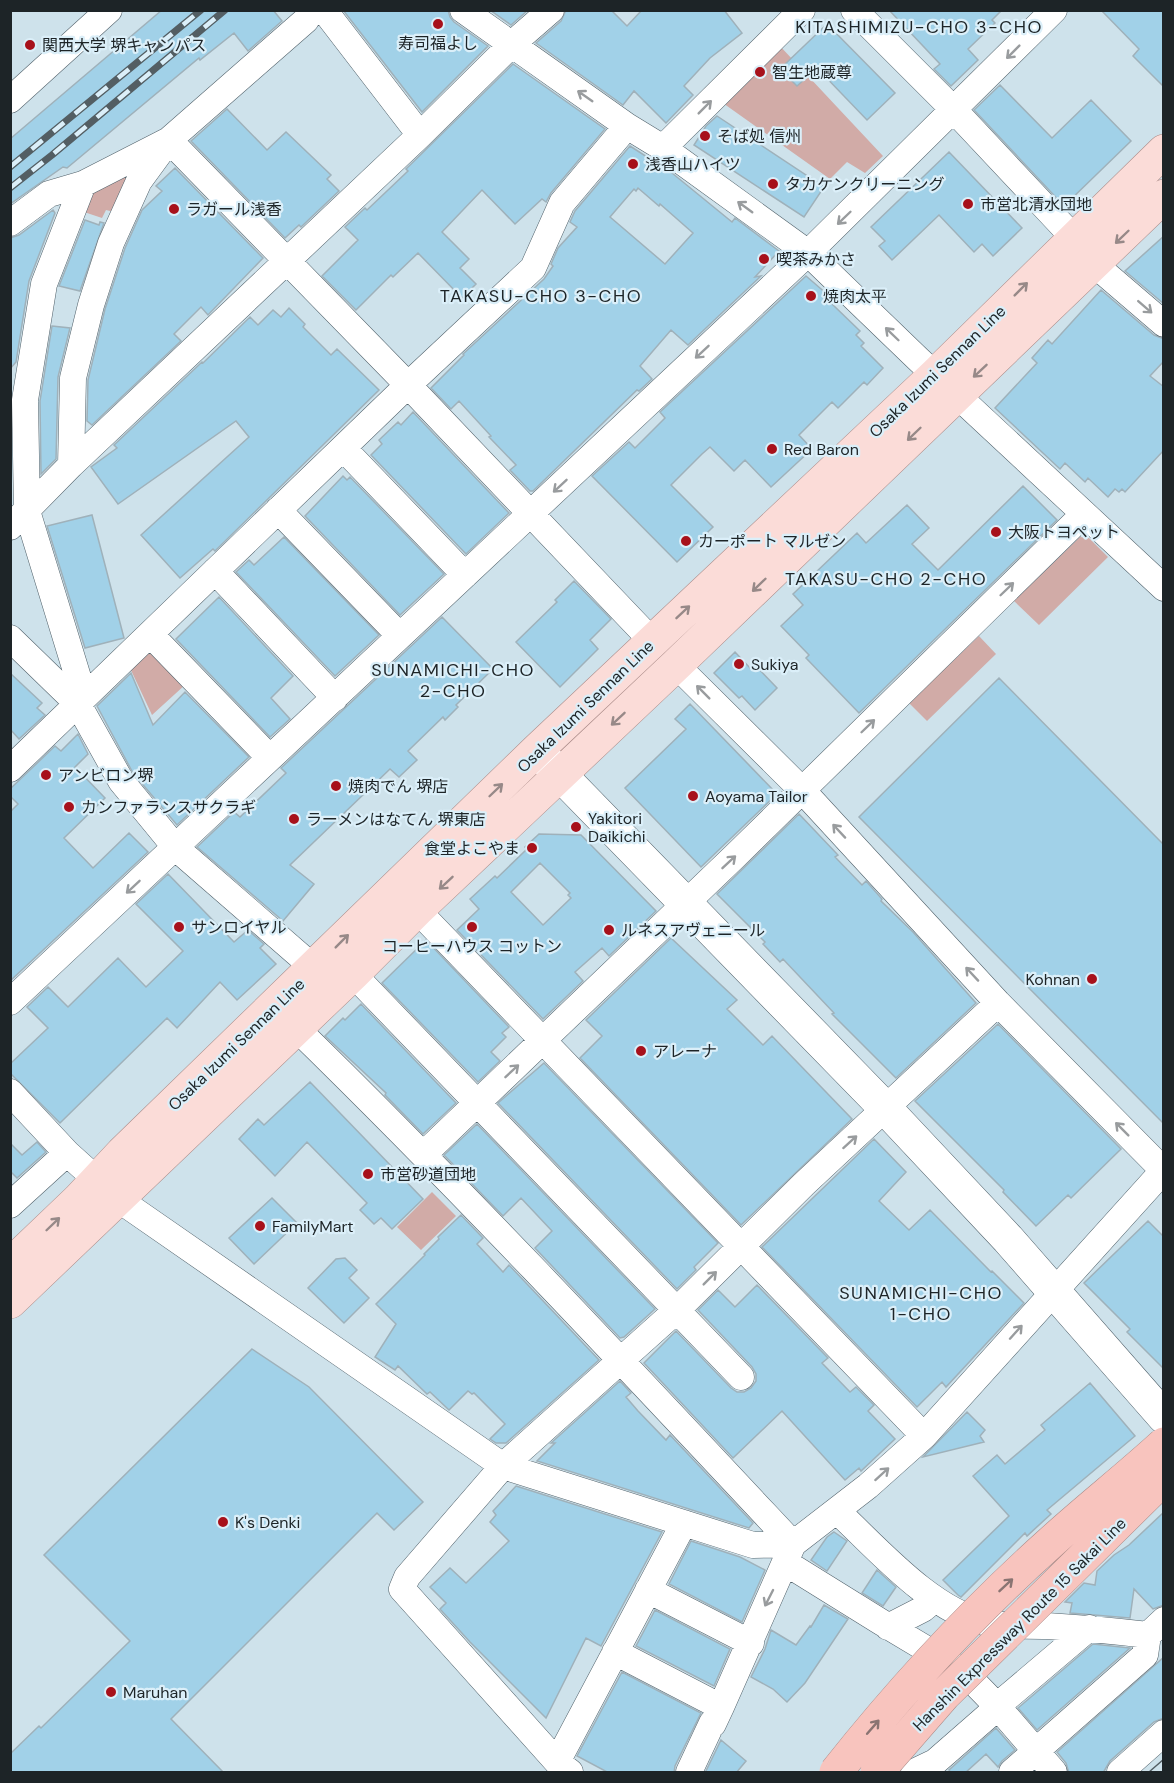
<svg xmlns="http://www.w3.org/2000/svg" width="1174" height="1783" font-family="'DM Sans','Noto Sans JP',sans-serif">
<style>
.green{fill:#d1aba7}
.building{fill:#a1d1e8;stroke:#9fb1ba;stroke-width:1.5;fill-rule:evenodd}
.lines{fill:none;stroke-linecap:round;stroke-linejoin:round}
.street-casing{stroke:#52626b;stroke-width:27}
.secondary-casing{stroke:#52626b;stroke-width:34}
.primary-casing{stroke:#ab8c89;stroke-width:34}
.street{stroke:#fff;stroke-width:26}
.secondary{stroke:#fff;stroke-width:33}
.primary{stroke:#fbdcd8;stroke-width:33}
.tram{stroke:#535e63;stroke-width:1.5}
.rail-casing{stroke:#535e63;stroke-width:7}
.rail{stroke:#dbeff9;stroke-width:4.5;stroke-dasharray:14;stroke-linecap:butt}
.highway-bridge-casing{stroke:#ab8c89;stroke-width:34;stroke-linecap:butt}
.highway-bridge{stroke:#f8c4be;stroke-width:33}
.oneway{stroke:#999c9e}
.oneway2{stroke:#978988}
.oneway3{stroke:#8a7472}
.poi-dot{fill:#a7111b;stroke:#dbeff9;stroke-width:2}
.labels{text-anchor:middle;stroke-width:4.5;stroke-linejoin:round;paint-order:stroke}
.poi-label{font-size:16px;fill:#1d2427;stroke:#dbeff9;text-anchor:start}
.street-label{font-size:16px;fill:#1d2427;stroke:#dbeff9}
.neighbourhood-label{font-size:18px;letter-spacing:1.5px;fill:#1d2427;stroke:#dbeff9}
</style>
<rect width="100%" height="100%" fill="#cee2eb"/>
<path class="green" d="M779,45L883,156L865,173L847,162L830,179L720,101Z
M133,172L114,212L106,210L102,218L78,210L88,189Z
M1080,537L1089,538L1108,557L1039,625L1014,601Z
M979,636L996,654L927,721L909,703Z
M144,651H155L186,684L152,715L130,668Z
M432,1192L456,1216L421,1250L397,1227Z"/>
<path class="building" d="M162,10H273L282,21L248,51L234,33L200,60L199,58L67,168L63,167L10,204V139Z
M343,10H448L450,17L454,22L488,46L422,112Z
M490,10H528L511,25Z
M566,10H611L627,26L642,10H724L742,33L710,58L684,86L693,95L666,123L634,91L623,105L536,43L561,21Z
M889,10H1002L992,20L995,23L968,49L978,60L951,86L934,69L940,64Z
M1101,10H1164V87L1133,56L1139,49Z
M827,24L895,93L867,120L817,68L797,86L780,69Z
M513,64L605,129L551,193L546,202L542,199L515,224L482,190L442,232L469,259L460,268L476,284L462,298L418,253L393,277L391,275L356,310L322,276L358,240L345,227L365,208L367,210L408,171L406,169Z
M1000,85L1052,138L1091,100L1131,141L1064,206L974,110Z
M227,109L267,150L286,132L331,175L327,179L339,191L301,227L299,225L285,238L191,141Z
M717,116L824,187L804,217L694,145L706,126Z
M630,146L672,173L732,222L735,218L779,251L755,277L761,276L688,345L671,330L640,366L652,379L639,391L637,390L533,491H530L510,470L516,465L489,437L491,436L459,401L451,409L431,388L464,355L463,354L544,279L553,266L551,264L558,248L577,227L570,222L575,211ZM638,188L659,206L660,204L693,233L665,264L610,217L634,189L636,191Z
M949,152L1022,228L993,256L982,244L974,252L939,215L892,260L879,246L885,241L871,227Z
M175,168L263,258L208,315L201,307L174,334L181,341L92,425L87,421L88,380L105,309L125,248L142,210L162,191L156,186Z
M53,210L55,213L29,281L16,362L10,369V238L19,235Z
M85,220L99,225L100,222L104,223L80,291L59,286Z
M1164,236V304L1125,271Z
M806,276L835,301L832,304L860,331L856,335L864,343L861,346L883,368L867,385L864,382L838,408L832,402L799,435L812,449L771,487L745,460L734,471L710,447L702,454L671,485L713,527L677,562L592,476L629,442L635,448L665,418L660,412Z
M1101,290L1154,335L1164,339V361L1150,376L1164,387V450L1125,492L1122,489L1119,492L1115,489L1108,497L1088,478L1085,482L1065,463L1060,469L995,408L1037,363L1032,358L1048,340L1052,344Z
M289,308L305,324L303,327L331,355L337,349L379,390L215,551L213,549L180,578L141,535L249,437L236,421L118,504L91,467L117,448L114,445L202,362L203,363L250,317L258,325L273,310L281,317Z
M52,326L70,328L58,377L56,459L41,474L40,401Z
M413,412L509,513L466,554L371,455L382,444L379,440L398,422L401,425Z
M343,476L347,480L350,477L444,574L400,615L305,516Z
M1023,486L1057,520L859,713L806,658L809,655L781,626L803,605L793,594L857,533L866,543L907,505L929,528L912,544L938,570Z
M92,515L124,638L85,648L47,526Z
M284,537L379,635L335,676L236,572L249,560L254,565Z
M574,581L611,619L590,640L598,649L560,687L516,642L557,602L555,600Z
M219,597L293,676L271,698L290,719L270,737L176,639Z
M442,617L493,669L456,705L458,707L445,720L443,717L408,751L417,760L399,777L390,769L290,865L314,884L283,921L197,847L234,812L240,817L286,773L281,768Z
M735,652L750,668L754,664L777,688L755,710L742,696L739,698L714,673Z
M10,673L42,703L37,708L45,715L19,739L10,729Z
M131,673L153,725L185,692L249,757L177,825L133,773L97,706Z
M999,678L1164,845V1124L859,817Z
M690,704L777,794L701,867L625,788L686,729L675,719Z
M78,734L88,754L75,767L105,798L64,838L93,868L129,833L148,852L10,981V812L18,804L10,796V789L55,746L61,751Z
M799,814L838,855L835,857L862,885L866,881L882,899L881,901L913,932L976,1003L896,1078L832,1014L834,1013L783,959L780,962L763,944L765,942L717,894Z
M539,834L581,835L656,911L609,956L602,948L575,972L583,981L543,1019L457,930L479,909L470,899L495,876L497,878L527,849L525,847ZM540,863L570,893L568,895L571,898L543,925L511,892Z
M168,874L234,942L248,930L264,944L260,948L276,964L237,1000L220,982L177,1028L167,1018L60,1123L10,1073V1064L48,1028L27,1007L48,987L68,1007L118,958L146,987L183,951L136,904Z
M671,938L737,1000L727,1009L763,1045L772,1036L852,1119L741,1225L580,1058L602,1036L586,1020Z
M426,940L509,1027L502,1033L506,1037L491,1052L500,1061L478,1082L382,983Z
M361,1004L456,1103L423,1134L385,1095L386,1093L325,1036L343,1018L345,1020Z
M998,1024L1121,1149L1071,1198L1068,1195L1036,1226L1003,1192L1004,1190L915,1101Z
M544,1063L718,1243L694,1267L696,1270L677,1289L498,1103Z
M310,1082L423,1199L392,1229L381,1218L374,1224L360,1210L367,1203L307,1142L275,1176L239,1139L258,1119L264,1125Z
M477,1124L655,1309L624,1337L620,1338L535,1248L552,1231L521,1198L503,1216L444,1155Z
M874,1139L906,1172L879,1201L909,1230L930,1210L991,1272L992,1271L1024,1303L946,1387L942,1382L917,1407L762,1247Z
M37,1142L46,1152L17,1178L10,1171V1143L22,1155Z
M272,1198L297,1223L254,1264L229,1238Z
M461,1215L483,1238L477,1244L503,1272L509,1265L599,1360L506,1443H496L490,1439L505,1424L474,1393L472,1394L468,1391L449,1410L430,1392L427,1394L398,1366L395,1370L375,1357L396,1324L376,1304L425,1255L424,1254L439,1239L438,1237Z
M1148,1221L1164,1237V1369L1127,1332L1130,1329L1084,1283Z
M345,1258L357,1270L349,1278L369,1298L344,1323L308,1288L336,1259Z
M757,1285L828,1358L822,1363L850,1392L856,1387L874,1405L868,1411L895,1439L861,1471L859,1468L845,1480L782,1411L733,1458L644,1363L676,1331L731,1388L737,1392H744L751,1388L756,1381V1374L752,1367L698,1310L718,1290L735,1307Z
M252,1349L309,1387L423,1502L394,1530L377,1513L171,1719L224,1773H10V1754L39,1726L41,1728L130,1641L44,1555Z
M620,1381L631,1393L626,1397L638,1411L666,1440L670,1435L753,1523L749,1528L537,1461L555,1443H551Z
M1090,1383L1135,1436L1047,1510L1051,1514L1027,1536L1025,1533L961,1597L958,1595L943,1580L1009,1516L973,1476L997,1455L1005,1464L1045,1430L1041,1425Z
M967,1412L985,1430L980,1436L984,1442L923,1457Z
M516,1486L662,1532L601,1646L586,1638L546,1718L470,1642L440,1609L446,1603L430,1587L450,1568L466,1583L509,1541L490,1522L496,1515L493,1511Z
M1164,1512V1605L1153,1609L1134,1589L1130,1618L1070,1613L1072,1603L1065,1602L1084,1583L1095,1585L1097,1571L1114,1555L1129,1545Z
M834,1532L847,1541L827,1571L811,1560L827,1537Z
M691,1541L740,1557L765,1570L742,1622L669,1584Z
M877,1570L896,1587L883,1606L862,1593Z
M824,1605L848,1619L805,1683L787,1702L773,1689L751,1677L765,1649L771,1630L796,1645L810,1626L811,1627Z
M655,1610L730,1649L714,1686L636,1646Z
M1093,1644L1130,1648L1037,1730L1018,1708Z
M1164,1657V1718L1154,1722L1110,1761L1103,1773H1069L1066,1763L1057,1752Z
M622,1672L701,1713L675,1766L674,1773H609L577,1756Z
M996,1728L1015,1750L1002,1761L998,1767L986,1754L965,1773H951L949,1770Z
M721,1740L746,1761L736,1773H705Z"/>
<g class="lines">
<defs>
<path id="street" d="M324,10L420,135
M463,10L627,126L663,148L808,253L918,359L1164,588
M854,10L954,110L1074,238
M10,100L109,10
M663,148L802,10
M10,223L49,194L83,184L169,140L306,20L311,10
M1094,264L1164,324
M343,448L465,575
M71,465L73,378L91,305L111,243L139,181L169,140L408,385L652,641
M278,510L400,636
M10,527L71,465L420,135L512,44L551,10
M215,571L335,698
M150,634L270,758
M10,638L78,704L121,781L176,848L314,968
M676,665L802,790L998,1003L1164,1171
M78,704L80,684L27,511L25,400L44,284L83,184
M10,769L408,385L533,268L562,203L627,126
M417,910L924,1436
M353,974L741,1377
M10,1002L808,253L1054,10
M296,1028C467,1195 630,1370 793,1544
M10,1092L67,1153L118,1199L503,1466L753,1545L793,1544
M424,1154L734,857L1084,514
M10,1205L67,1153
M837,1511C878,1549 931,1611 987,1623C1006,1627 1028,1625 1047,1626C1081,1628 1114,1631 1148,1635L1164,1620
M786,1563L881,1622L963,1671L997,1706
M648,1590L751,1643
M888,1627L923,1609L935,1599
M615,1652L721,1707
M557,1762L684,1523
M570,1772L557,1762L402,1589L407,1577L503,1466L678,1309L804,1184L998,1003
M689,1772L712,1723L713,1724L721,1707L793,1544L868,1486L924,1436L1163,1171
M914,1772L935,1762L998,1707
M1012,1772L1145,1655L1148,1635
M1054,1772L997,1706L1089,1628
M1120,1772L1164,1733"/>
<path id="secondary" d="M540,754L886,1109L1008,1239L1164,1417"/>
<path id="primary" d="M10,1265L78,1200L122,1153L537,750L935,375L1164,151
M10,1302L353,974L417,910L676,665L1164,196"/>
</defs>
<use href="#street" class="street-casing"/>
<use href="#secondary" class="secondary-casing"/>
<use href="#primary" class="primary-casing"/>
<use href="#street" class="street"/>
<use href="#secondary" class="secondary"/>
<use href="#primary" class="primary"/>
<path class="tram" d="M1149,1772L1164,1759"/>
<defs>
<path id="rail" d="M10,167L201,10
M10,188L52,155L225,10"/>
</defs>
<use href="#rail" class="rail-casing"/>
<use href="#rail" class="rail"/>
<defs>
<path id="highway-bridge" d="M836,1772C901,1690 972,1613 1050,1543C1087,1509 1127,1478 1164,1444
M877,1772L944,1695L1164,1478"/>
</defs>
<use href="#highway-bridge" class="highway-bridge-casing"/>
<use href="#highway-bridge" class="highway-bridge"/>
</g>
<defs><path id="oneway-shaft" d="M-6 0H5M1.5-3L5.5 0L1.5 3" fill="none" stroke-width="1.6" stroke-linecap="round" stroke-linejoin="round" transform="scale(1.5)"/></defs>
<g class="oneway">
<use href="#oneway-shaft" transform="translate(1013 52) rotate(135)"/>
<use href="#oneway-shaft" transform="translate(585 96) rotate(-145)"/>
<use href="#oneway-shaft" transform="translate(705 107) rotate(-45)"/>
<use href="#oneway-shaft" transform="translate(745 207) rotate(-144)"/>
<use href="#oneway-shaft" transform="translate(844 218) rotate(136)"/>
<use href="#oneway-shaft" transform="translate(1145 307) rotate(41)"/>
<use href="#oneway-shaft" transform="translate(892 334) rotate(-136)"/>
<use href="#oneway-shaft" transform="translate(702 352) rotate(137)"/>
<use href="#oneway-shaft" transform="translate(560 486) rotate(137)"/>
<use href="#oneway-shaft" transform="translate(1007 589) rotate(-44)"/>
<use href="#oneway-shaft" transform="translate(703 692) rotate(-135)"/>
<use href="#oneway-shaft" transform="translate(868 726) rotate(-44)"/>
<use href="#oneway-shaft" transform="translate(839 831) rotate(-133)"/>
<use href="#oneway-shaft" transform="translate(729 862) rotate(-43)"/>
<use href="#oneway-shaft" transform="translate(133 887) rotate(137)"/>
<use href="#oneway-shaft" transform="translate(972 974) rotate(-133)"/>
<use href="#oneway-shaft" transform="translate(512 1071) rotate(-43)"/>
<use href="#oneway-shaft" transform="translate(1122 1129) rotate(-135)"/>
<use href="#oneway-shaft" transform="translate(850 1142) rotate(-42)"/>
<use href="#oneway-shaft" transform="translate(710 1278) rotate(-45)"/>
<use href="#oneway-shaft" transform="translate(1016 1332) rotate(-48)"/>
<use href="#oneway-shaft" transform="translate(882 1474) rotate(-42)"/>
<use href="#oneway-shaft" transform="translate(769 1598) rotate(117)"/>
</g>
<g class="oneway2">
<use href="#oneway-shaft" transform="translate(1122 237) rotate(136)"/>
<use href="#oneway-shaft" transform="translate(1021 289) rotate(-45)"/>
<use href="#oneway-shaft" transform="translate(980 371) rotate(137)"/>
<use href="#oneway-shaft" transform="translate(914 434) rotate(136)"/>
<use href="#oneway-shaft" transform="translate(759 585) rotate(136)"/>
<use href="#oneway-shaft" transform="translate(683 612) rotate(-43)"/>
<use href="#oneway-shaft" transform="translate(618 719) rotate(137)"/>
<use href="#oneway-shaft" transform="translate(496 790) rotate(-44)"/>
<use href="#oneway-shaft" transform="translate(446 883) rotate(137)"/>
<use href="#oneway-shaft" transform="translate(342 941) rotate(-45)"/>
<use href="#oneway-shaft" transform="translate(53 1224) rotate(-44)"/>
</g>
<g class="oneway3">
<use href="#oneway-shaft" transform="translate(1006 1585) rotate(-43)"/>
<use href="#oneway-shaft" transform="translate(873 1727) rotate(-49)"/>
</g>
<g class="poi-dot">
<circle cx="438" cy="24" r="6"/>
<circle cx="30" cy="45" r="6"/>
<circle cx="760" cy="72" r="6"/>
<circle cx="705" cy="136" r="6"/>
<circle cx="633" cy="164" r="6"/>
<circle cx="773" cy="184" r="6"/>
<circle cx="968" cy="204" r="6"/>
<circle cx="174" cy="209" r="6"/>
<circle cx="764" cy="259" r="6"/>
<circle cx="811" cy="296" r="6"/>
<circle cx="772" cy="449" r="6"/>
<circle cx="996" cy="532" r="6"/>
<circle cx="686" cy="541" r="6"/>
<circle cx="739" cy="664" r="6"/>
<circle cx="46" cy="775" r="6"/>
<circle cx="336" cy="786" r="6"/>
<circle cx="693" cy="796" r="6"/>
<circle cx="69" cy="807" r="6"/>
<circle cx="294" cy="819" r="6"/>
<circle cx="576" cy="827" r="6"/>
<circle cx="532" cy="848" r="6"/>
<circle cx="179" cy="927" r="6"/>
<circle cx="472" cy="927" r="6"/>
<circle cx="609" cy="930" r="6"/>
<circle cx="1092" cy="979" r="6"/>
<circle cx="641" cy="1051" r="6"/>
<circle cx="368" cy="1174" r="6"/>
<circle cx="260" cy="1226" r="6"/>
<circle cx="223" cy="1522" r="6"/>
<circle cx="111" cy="1692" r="6"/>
</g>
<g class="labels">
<g class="poi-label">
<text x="438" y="49" text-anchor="middle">寿司福よし</text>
<text x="42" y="51">関西大学 堺キャンパス</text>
<text x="772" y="78">智生地蔵尊</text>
<text x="717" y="142">そば処 信州</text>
<text x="645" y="170">浅香山ハイツ</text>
<text x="785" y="190">タカケンクリーニング</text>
<text x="980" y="210">市営北清水団地</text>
<text x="186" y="215">ラガール浅香</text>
<text x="776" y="265">喫茶みかさ</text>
<text x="823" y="302">焼肉太平</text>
<text x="784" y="455">Red Baron</text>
<text x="1008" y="538">大阪トヨペット</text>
<text x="698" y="547">カーポート マルゼン</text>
<text x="751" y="670">Sukiya</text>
<text x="58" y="781">アンビロン堺</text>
<text x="348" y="792">焼肉でん 堺店</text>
<text x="705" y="802">Aoyama Tailor</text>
<text x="81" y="813">カンファランスサクラギ</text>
<text x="588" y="824">Yakitori<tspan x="588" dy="18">Daikichi</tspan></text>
<text x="306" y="825">ラーメンはなてん 堺東店</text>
<text x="520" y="854" text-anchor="end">食堂よこやま</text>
<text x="191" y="933">サンロイヤル</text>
<text x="621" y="936">ルネスアヴェニール</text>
<text x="472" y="952" text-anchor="middle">コーヒーハウス コットン</text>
<text x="1080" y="985" text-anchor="end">Kohnan</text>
<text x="653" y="1057">アレーナ</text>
<text x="380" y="1180">市営砂道団地</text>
<text x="272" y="1232">FamilyMart</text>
<text x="235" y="1528">K's Denki</text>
<text x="123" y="1698">Maruhan</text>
</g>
<g class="street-label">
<text transform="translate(937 371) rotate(-44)" y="6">Osaka Izumi Sennan Line</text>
<text transform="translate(585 706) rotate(-44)" y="6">Osaka Izumi Sennan Line</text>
<text transform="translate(236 1044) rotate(-44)" y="6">Osaka Izumi Sennan Line</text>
<text transform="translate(1019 1624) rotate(-45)" y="6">Hanshin Expressway Route 15 Sakai Line</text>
</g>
<g class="neighbourhood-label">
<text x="919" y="33">KITASHIMIZU-CHO 3-CHO</text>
<text x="541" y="302">TAKASU-CHO 3-CHO</text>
<text x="886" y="585">TAKASU-CHO 2-CHO</text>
<text x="453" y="676">SUNAMICHI-CHO<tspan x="453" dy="21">2-CHO</tspan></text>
<text x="921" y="1299">SUNAMICHI-CHO<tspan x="921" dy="21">1-CHO</tspan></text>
</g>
</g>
<rect width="1174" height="1783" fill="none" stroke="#1d2427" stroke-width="24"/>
</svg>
